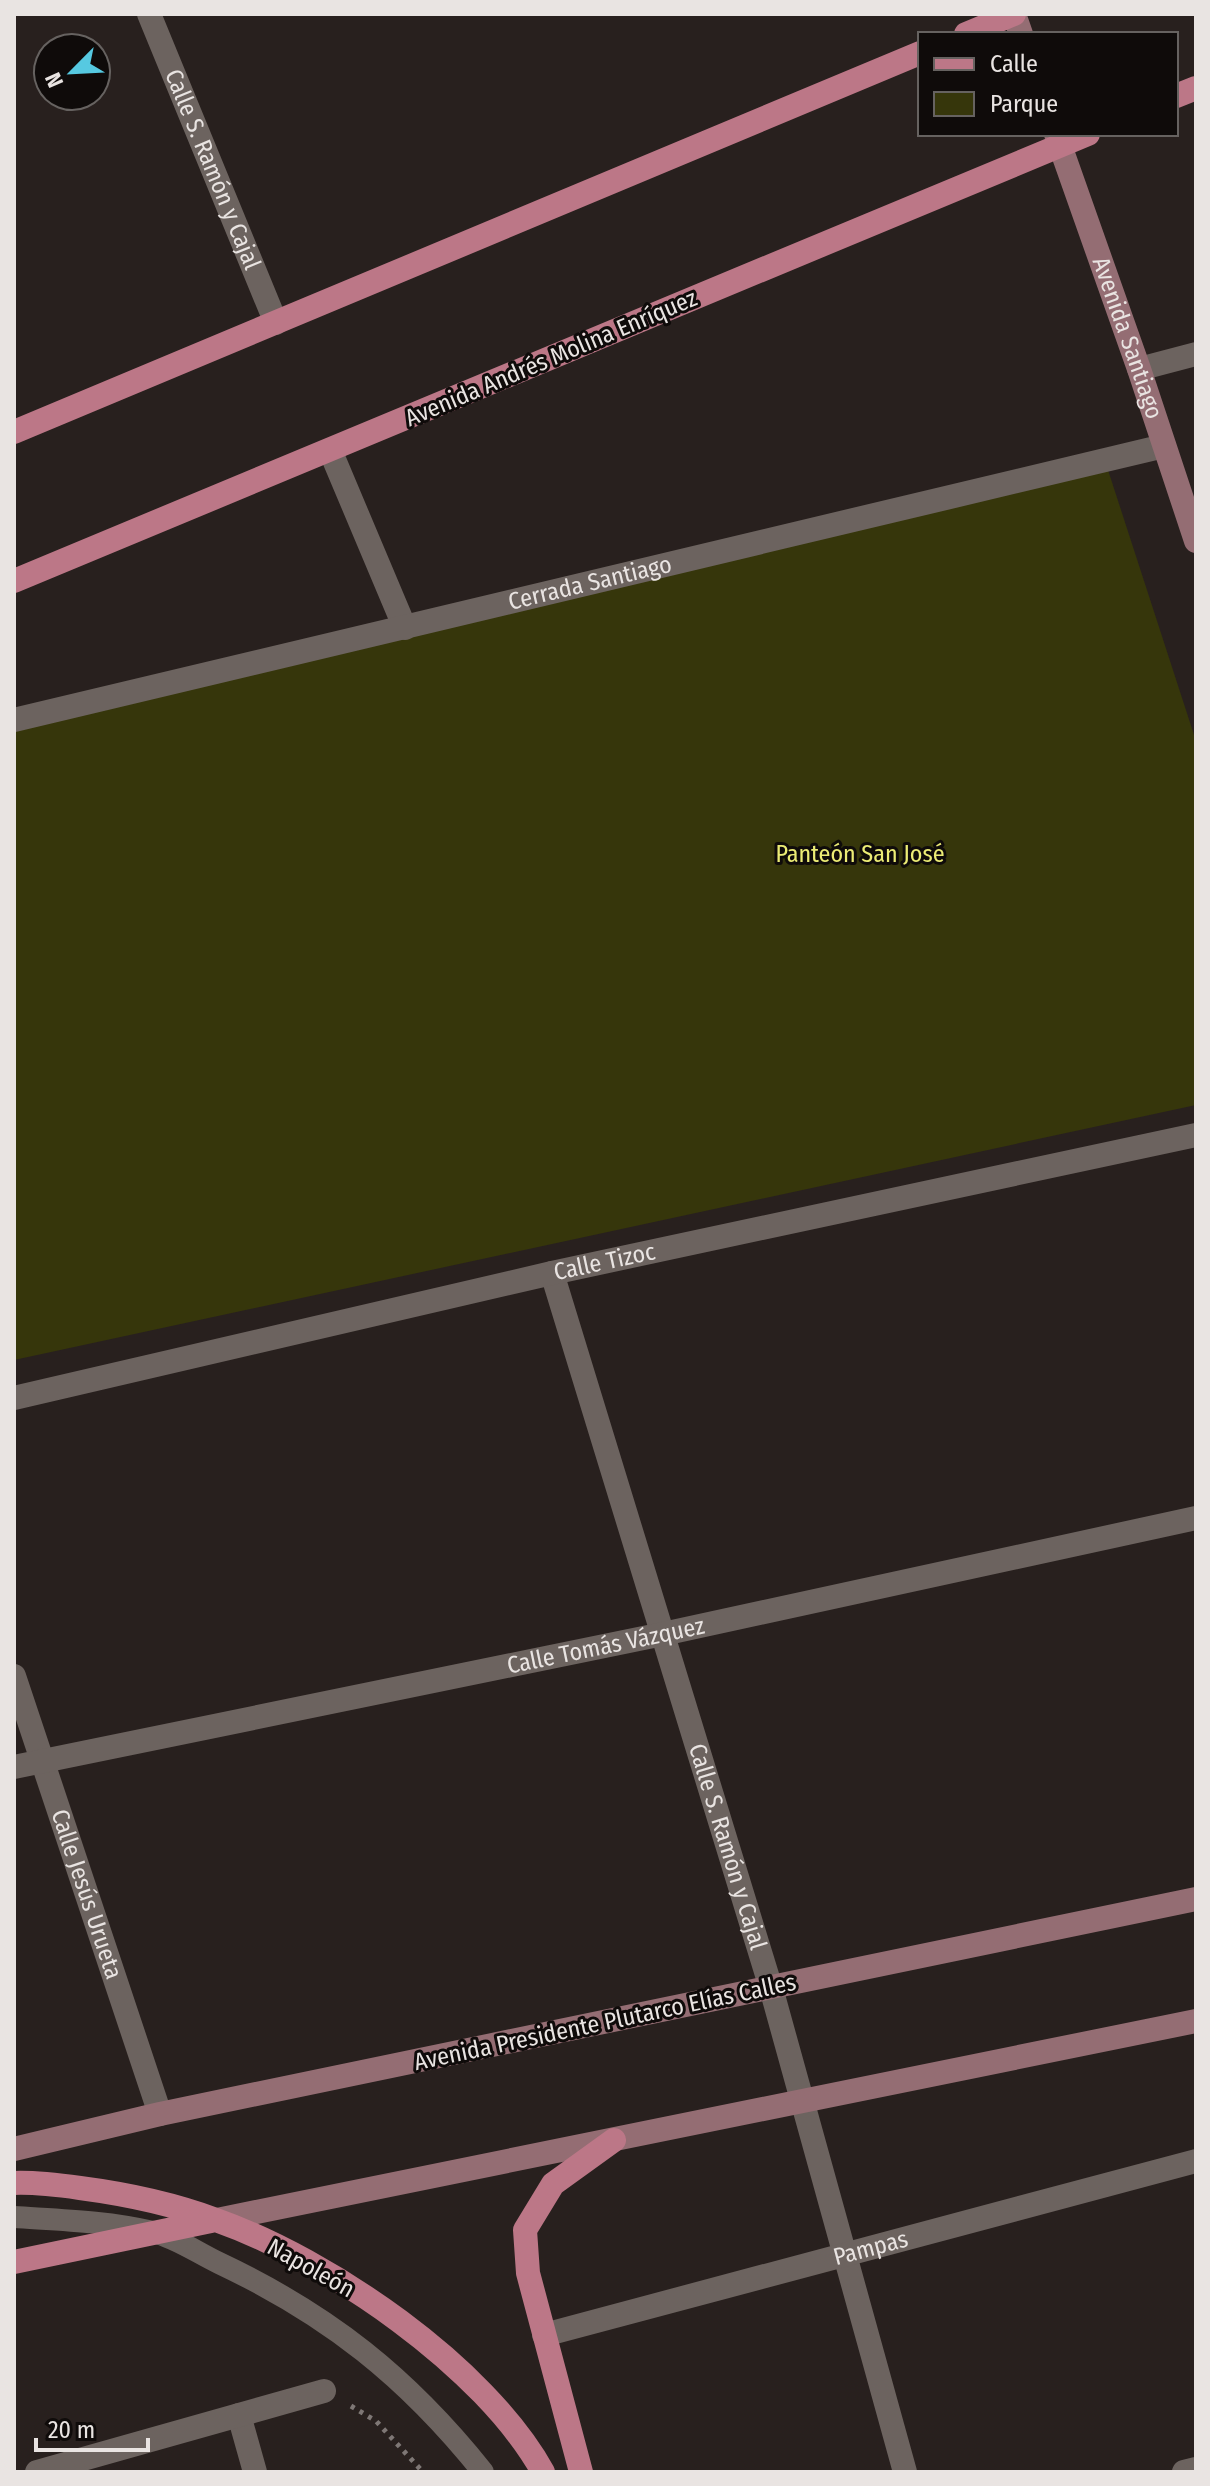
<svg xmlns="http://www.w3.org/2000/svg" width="1210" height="2486" font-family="'Fira Sans Condensed',sans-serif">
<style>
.green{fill:#36360b}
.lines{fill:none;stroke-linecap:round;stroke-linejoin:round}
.path{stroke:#7e7775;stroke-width:5;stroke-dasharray:4 6;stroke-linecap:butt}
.lane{stroke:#6c635f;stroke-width:22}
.street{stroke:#6c635f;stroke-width:24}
.secondary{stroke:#946d73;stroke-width:24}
.primary{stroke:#bc7787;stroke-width:24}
.labels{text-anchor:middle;stroke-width:6;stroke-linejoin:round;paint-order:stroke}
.street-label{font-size:24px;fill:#e9e4e2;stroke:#0f0b0a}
.park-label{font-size:24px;fill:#ecec75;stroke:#0f0b0a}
</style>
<rect width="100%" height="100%" fill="#28201e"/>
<path class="green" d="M1108,470L1196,741V1105L14,1360V729Z"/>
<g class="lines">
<path class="path" d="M351,2406L376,2421L423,2472"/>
<path class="lane" d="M14,2217C60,2220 107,2221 153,2232C175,2237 198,2253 219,2263C329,2315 407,2377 483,2472"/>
<g class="street">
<path id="s1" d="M149,14L276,323"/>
<path d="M1139,369L1196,354"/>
<path d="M330,450L405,628"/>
<path id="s2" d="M14,720L1164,446"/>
<path id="s3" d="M552,1273L771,1988L905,2472"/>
<path id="s4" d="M14,1398L552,1273L1196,1135"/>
<path id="s5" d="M14,1676L160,2114"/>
<path id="s6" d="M14,1767L663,1634L1196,1518"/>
<path id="s7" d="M544,2335L1196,2161"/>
<path d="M239,2415L255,2472"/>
<path d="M37,2472L324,2391"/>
<path d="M1184,2472L1196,2469"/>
</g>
<g class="secondary">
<path d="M1014,14L1021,34"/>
<path id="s8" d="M1056,134L1139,369L1196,541"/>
<path d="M14,2149L160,2114L1196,1899"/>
<path d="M217,2220L1196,2021"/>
</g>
<path class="primary" d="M966,34L1014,14
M1176,96L1196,88
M14,432L920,53
M14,581L1088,134
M14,2183C36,2182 58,2185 80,2188C126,2194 173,2204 216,2220C329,2260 484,2366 543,2472
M14,2262L211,2221
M581,2472L528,2273L525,2230L553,2184L614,2140"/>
</g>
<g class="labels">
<g class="street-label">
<text dy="8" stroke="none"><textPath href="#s1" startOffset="168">Calle S. Ramón y Cajal</textPath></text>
<text dy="8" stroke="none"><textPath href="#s8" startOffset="216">Avenida Santiago</textPath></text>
<text transform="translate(551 358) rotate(-23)" y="8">Avenida Andrés Molina Enríquez</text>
<text dy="8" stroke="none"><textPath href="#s2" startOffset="592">Cerrada Santiago</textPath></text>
<text dy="8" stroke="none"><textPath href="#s4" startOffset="606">Calle Tizoc</textPath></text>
<text dy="8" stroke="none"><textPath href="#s6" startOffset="604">Calle Tomás Vázquez</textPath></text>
<text dy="8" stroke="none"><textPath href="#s3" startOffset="600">Calle S. Ramón y Cajal</textPath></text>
<text dy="8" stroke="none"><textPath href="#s5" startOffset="230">Calle Jesús Urueta</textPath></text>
<text transform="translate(605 2022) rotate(-12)" y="8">Avenida Presidente Plutarco Elías Calles</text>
<text dy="8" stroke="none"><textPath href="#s7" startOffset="338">Pampas</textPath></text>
<text transform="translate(311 2268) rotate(29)" y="8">Napoleón</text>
</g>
<g class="park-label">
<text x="860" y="862">Panteón San José</text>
</g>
</g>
<rect width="1210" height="2486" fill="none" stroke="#e9e4e2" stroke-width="32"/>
<rect x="918" y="32" width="260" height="104" fill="#0f0b0a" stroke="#666260" stroke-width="2"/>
<rect x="934" y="58" width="40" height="12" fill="#bc7787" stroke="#666260" stroke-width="2"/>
<text x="990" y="72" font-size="24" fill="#e9e4e2">Calle</text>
<rect x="934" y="92" width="40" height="24" fill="#36360b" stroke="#666260" stroke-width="2"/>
<text x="990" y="112" font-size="24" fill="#e9e4e2">Parque</text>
<g transform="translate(72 72) rotate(246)"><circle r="38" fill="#0f0b0a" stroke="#666260" stroke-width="2"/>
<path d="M0-6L14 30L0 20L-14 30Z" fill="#56c9e1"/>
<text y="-12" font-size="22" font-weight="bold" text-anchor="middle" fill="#e9e4e2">N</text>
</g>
<path d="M36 2438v12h112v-12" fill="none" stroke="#e9e4e2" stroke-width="4"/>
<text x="48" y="2438" font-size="24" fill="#e9e4e2" stroke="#0f0b0a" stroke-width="6" paint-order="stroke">20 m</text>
</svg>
